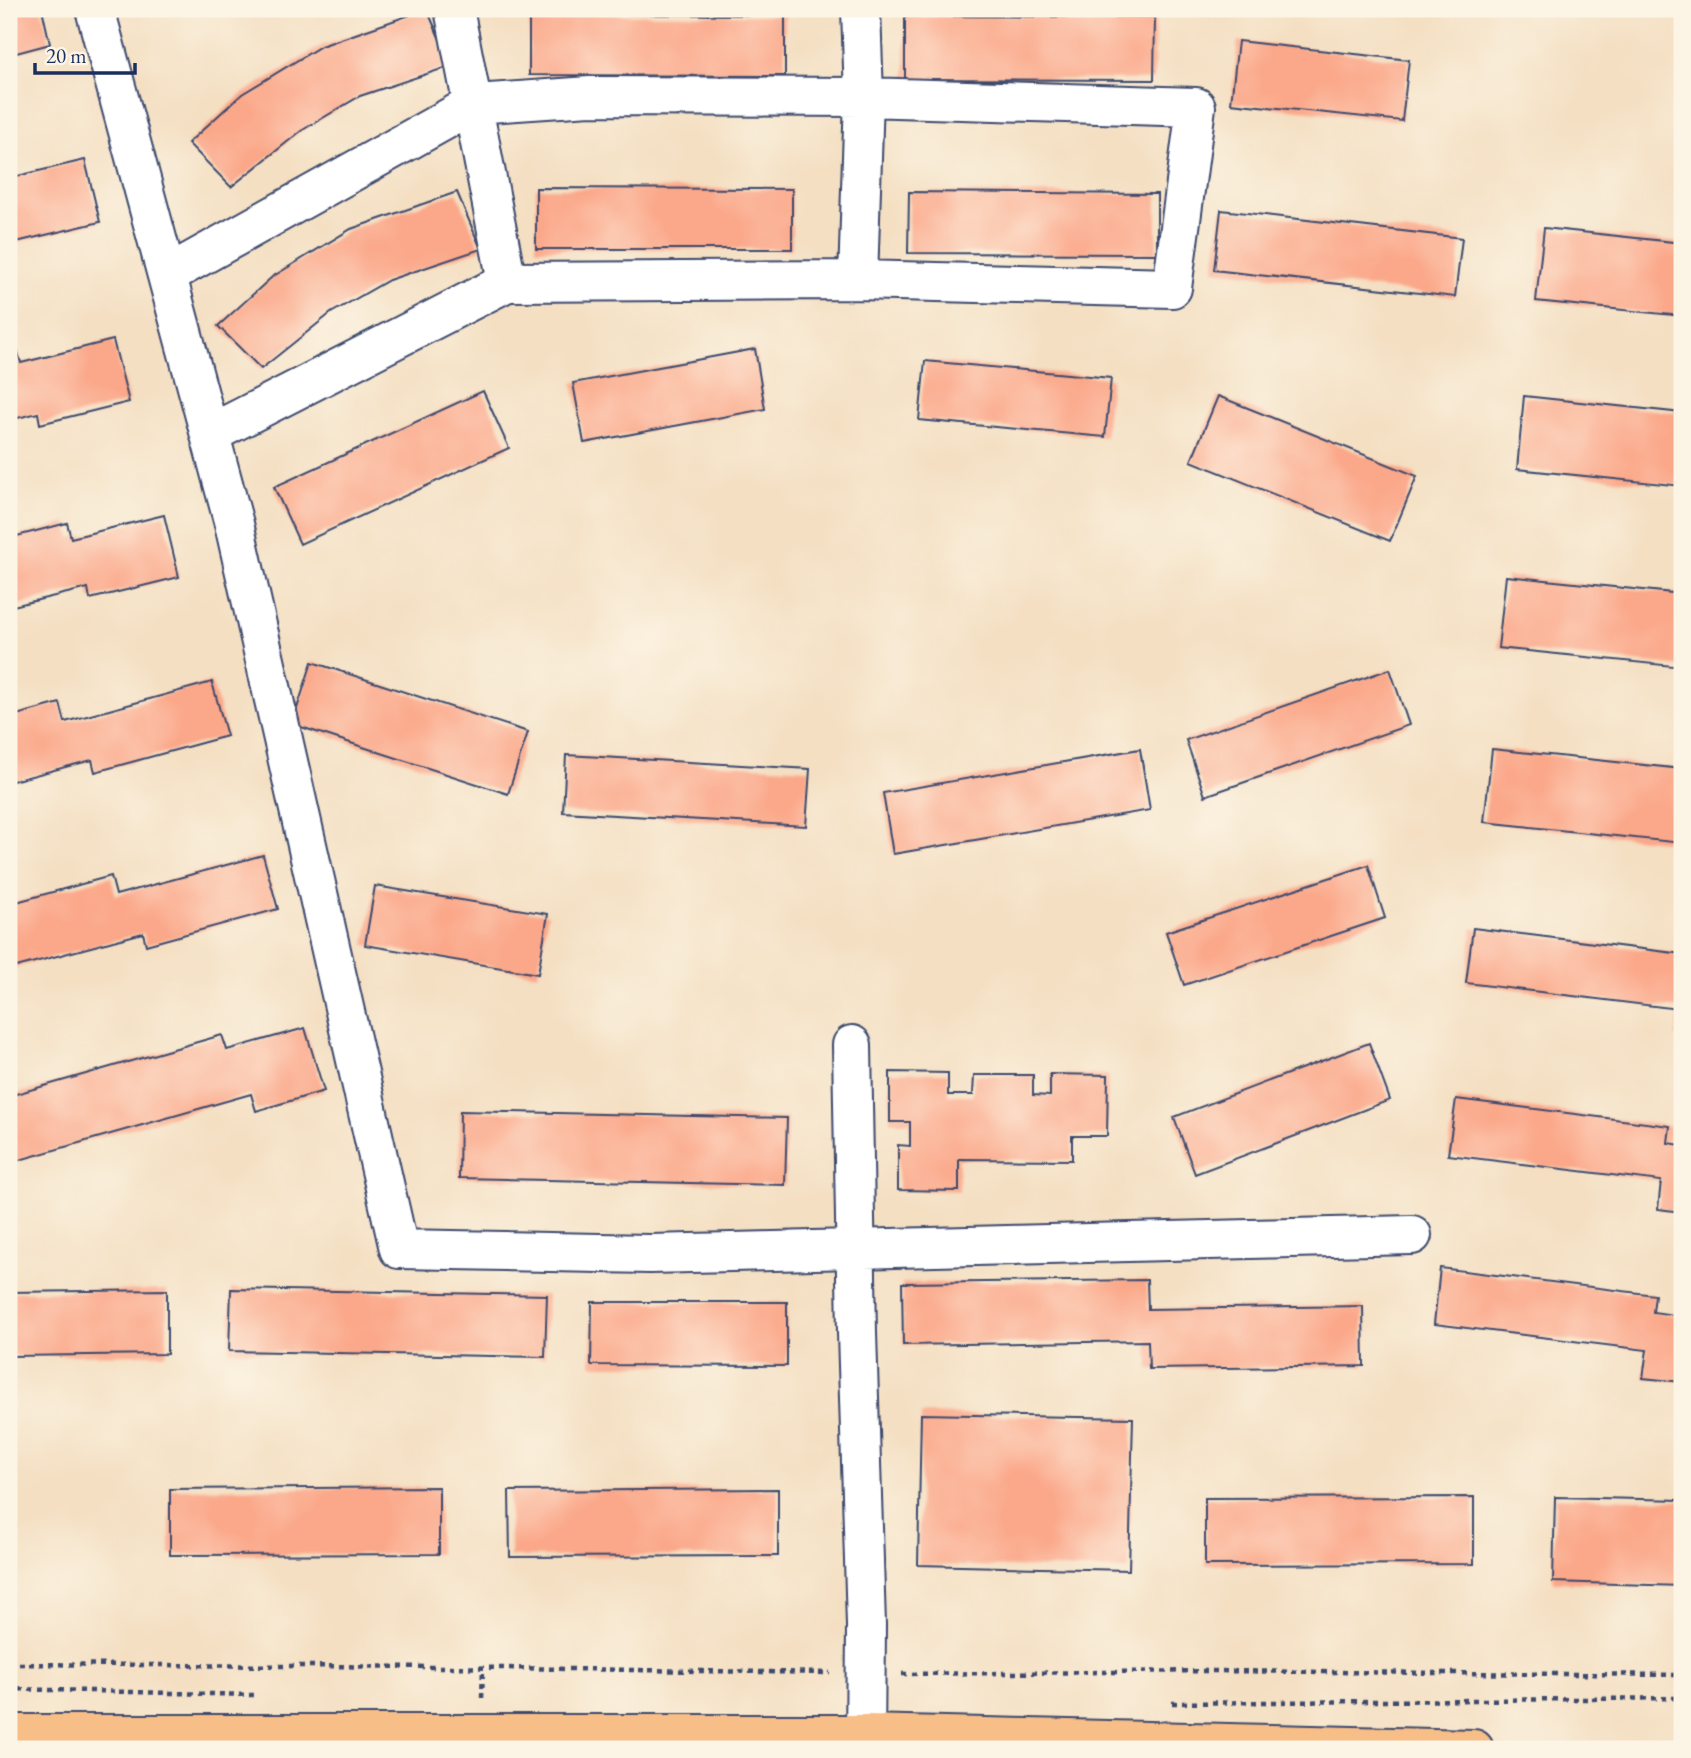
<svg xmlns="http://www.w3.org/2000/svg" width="1691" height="1758" font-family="'EB Garamond',serif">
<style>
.building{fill:#fba789}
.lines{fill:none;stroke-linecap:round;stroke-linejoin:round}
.minor-casing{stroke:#3c496d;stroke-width:42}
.major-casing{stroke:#3c496d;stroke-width:42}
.path{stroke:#3c496d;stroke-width:4.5;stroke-dasharray:5 5;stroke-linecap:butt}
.minor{stroke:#fff;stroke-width:38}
.major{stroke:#f7be87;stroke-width:38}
</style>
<rect width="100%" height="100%" fill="#fcf5e5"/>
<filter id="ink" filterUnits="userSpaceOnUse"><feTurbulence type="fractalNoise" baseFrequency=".0143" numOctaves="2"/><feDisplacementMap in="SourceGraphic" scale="14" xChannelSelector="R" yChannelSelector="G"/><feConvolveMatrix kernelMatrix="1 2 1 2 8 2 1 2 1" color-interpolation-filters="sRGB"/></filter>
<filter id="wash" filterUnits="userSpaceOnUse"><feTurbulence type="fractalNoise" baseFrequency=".00686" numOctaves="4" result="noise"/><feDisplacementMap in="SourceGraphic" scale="28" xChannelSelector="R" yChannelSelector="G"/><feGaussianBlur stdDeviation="1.57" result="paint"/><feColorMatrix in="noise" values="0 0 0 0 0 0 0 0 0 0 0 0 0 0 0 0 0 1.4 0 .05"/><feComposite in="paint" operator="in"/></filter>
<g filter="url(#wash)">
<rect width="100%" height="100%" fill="#f4dfc2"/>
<g id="blocks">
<path class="building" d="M9,9H42L50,44L9,55Z
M427,9L451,66L360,96L301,131L231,187L188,143L242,94L321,46Z
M529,14L785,15V76L529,75Z
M905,16L1155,17L1154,80L905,79Z
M1238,41L1409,60L1402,121L1231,103Z
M85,160L100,222L12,243L9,231V178Z
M536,188L792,189V249H536Z
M457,192L481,249L389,280L331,313L261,369L218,326L272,277L351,229Z
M909,192L1157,194V254L908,253Z
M1221,210L1462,238L1455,297L1214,270Z
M1544,228L1682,243V316L1536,301Z
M113,340L129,402L40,424L38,413L9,420V351L17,349L21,363Z
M755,349L765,409L584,443L573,383Z
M925,361L1111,378L1105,437L919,420Z
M483,391L509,448L300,544L274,487Z
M1218,396L1417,476L1390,541L1191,461Z
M1524,396L1682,413V486L1517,469Z
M164,515L179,577L90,599L88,588L9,607V538L67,523L71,538Z
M1506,576L1682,594V667L1498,648Z
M312,662L528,732L508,794L292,724Z
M1390,669L1409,725L1205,796L1186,740Z
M212,682L227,736L95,772L92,760L9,782V717L60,703L65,722Z
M1140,749L1150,810L893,854L883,793Z
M1492,749L1682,769V843L1484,822Z
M566,755L810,769L806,826L563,812Z
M263,855L278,909L146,945L143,933L9,969V904L111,876L116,895Z
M1368,865L1385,918L1184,985L1166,932Z
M375,886L548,914L538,974L365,945Z
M1473,928L1682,954V1038L1676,1037L1679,1009L1466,983Z
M305,1028L324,1091L256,1111L251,1094L9,1163V1096L222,1035L227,1050Z
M1369,1043L1390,1100L1195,1174L1174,1117Z
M890,1072L948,1073V1095H973L974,1075H1033V1095L1050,1096V1074L1108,1075L1107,1136H1072V1160L959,1159V1191L898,1190V1145L910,1146V1122H890Z
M1456,1099L1670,1126L1668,1143L1682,1145V1212L1658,1209L1661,1181L1448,1155Z
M460,1111L787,1118L785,1185L459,1178Z
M1440,1268L1655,1295L1653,1312L1682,1316V1382L1643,1378L1647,1350L1434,1324Z
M1147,1280L1148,1309L1363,1306L1364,1366L1149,1369L1148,1341L903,1345L902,1283Z
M231,1289L547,1295L545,1357L229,1351Z
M167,1290V1354L9,1356V1292Z
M592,1302H787V1366L591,1365Z
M921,1414L1133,1418L1129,1570L918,1565Z
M439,1487V1554L170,1555V1489Z
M778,1489V1556L510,1557L509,1491Z
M1474,1497V1564L1205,1565V1498Z
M1555,1497L1682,1500V1586L1553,1582Z"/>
</g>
</g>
<g filter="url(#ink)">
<use href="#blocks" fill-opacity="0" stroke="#3c496d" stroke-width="2"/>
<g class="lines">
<defs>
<path id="minor" d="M95,9L234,524L399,1249L650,1254L1412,1235
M454,9L507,282L858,280
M167,275L474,104L590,96L864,97L1196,107L1172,288L858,280L864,97L861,9
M210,434L507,282
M852,1045L857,1333L866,1625L865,1749"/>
<path id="major" d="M9,1734H866L1474,1749"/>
</defs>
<use href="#minor" class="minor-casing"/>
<use href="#major" class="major-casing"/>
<path class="path" d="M9,1664L441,1667L830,1673
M902,1674L1211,1671L1682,1675
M9,1689L254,1695
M482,1698L483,1668
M1172,1703L1682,1698"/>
<use href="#minor" class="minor"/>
<use href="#major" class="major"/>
</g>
</g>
<rect width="1691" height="1758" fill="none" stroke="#fcf5e5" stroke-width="35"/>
<path d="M35 63v10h100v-10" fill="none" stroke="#1b2f5e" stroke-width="3.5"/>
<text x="46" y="63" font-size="21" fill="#1b2f5e" stroke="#fcf5e5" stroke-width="5" paint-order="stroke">20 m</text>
</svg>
